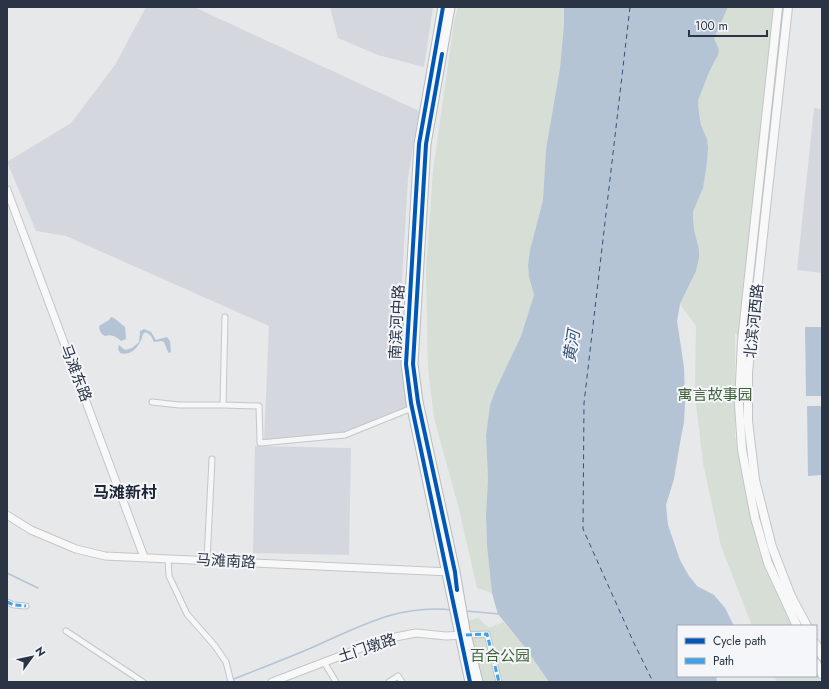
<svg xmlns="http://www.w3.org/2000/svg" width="829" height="689" font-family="Jost,'Noto Sans SC',sans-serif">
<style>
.built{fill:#d4d7dd}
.green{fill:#d6ded6}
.water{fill:#b4c4d5}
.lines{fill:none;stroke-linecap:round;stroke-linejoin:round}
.stream{stroke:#b4c4d5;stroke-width:1.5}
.ferry{stroke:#34527a;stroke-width:1;stroke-dasharray:5 4;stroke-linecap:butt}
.street-casing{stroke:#c4c6c8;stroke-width:7}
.secondary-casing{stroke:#c4c6c8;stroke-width:9}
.primary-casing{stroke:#c2c5c8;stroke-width:10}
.highway-casing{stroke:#b8bbbf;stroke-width:11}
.street{stroke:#f5f6f7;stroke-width:5}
.secondary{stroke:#f8f8f8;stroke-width:7}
.primary{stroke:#f8f8f8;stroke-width:8}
.highway{stroke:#f8f8f8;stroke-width:9}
.quiet{stroke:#3ea3ec;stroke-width:3;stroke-dasharray:6 3;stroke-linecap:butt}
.cycleway-casing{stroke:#f4f6f9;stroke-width:6}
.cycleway{stroke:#0057b8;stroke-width:4}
.labels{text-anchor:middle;stroke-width:4;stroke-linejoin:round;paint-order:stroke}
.street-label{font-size:15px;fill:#2b3445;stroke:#f4f6f9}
.park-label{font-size:15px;fill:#3f6138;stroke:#f4f6f9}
.water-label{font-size:16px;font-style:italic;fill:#34527a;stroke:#f4f6f9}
.neighbourhood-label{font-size:16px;font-weight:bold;fill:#1d2536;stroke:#f4f6f9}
</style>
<rect width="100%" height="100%" fill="#e6e8ea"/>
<path class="built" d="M146,7H194L419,111L408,178L399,331L408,409L346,433L264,441L269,326L66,236L36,231L7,162L71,123L115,65Z
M330,7H433L424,67L378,55L338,38Z
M814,108L822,109V273L797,270Z
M255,446L351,448L349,555L253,553Z"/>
<path class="green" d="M458,7H564V24L560,68L546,149L543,200L530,250L528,265L529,277L534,295L521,336L495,391L490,405L486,435L488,479L486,515L487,546L492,593L477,588L459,509L434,418L428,368L426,272L433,171L454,22Z
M728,7H778L742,341L735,333V436L759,552L792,626H752L721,546L703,463L695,395L696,326L680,304L692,280L698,264L699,250L694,229L693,218V212L703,188L707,139L701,125L699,113L698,101L709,71L715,62L717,46L714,38Z
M478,618L489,628L503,622L527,650L549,682H482L467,621Z
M816,672L821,682H777L774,676H816Z"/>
<path class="water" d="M564,7H728L714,38L719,50L718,55L709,72L698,101L699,113L701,125L707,139L708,147L707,162L703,188L693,212V218L694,229L699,250V258L696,271L680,304L677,321L684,367L685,404L684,422L680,443L674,479L666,505L668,525L680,560L689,576L697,586L714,595L725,608L734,626H678V676H716L717,682H549L527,650L498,614L495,604L492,593L487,546L486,515L488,479L486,435L490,405L495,391L521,336L534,295L529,277L528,265L530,250L543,200L546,149L560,68L564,24Z
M111,317L114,318L125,327L126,339L121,341C115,336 112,334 105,336C101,334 99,330 99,326L109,320Z
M805,327H822V396H806Z
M144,329L151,332L156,340L167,337L170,341L171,352L169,353L168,352L164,342L161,341L154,342L151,336L146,332L143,334C141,344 132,357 120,353L118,349L119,345L125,350L132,348L139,342L140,331Z
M807,406H822V475L808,476Z"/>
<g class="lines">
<path class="stream" d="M7,573L38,588
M466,611L500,614
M226,682C254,671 283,660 311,648C359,627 398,604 452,610"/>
<path class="ferry" d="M630,7L584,403L583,529L633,641L653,682"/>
<defs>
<path id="street" d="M152,402L179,405H223L225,317
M223,405L259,406L260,443L345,435L412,408
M168,559L169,576L187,614L215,646L226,662L231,682
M207,560L212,459
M7,602L14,605L26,606
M66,631L143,682
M466,635L487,634L499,682
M324,662L336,682
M389,682L398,676L402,682"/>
<path id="secondary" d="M7,190L144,557
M7,515L31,530L76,549L105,556L450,572
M272,682L385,639L416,633L446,636L465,635"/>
<path id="primary" d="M778,7L742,341L739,404L742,450L755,518L768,563L797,626
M788,7L748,372V421L755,480L772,547L791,596L807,626
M816,644L822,656
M816,663L822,674"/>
<path id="highway" d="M443,7L419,144L406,364L411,403L470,682
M450,7L426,144L413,364L418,402L455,572L465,630L478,682"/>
</defs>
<use href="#street" class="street-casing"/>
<use href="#secondary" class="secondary-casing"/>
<use href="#primary" class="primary-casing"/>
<use href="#highway" class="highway-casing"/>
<use href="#street" class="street"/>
<use href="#secondary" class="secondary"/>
<use href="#primary" class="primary"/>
<use href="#highway" class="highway"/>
<path class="quiet" d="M7,602L14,605L26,606
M466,635L487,634L499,682"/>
<defs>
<path id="cycleway" d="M443,7L419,144L406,364L411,403L470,682
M442,54L426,144L413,364L418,402L455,572L457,590"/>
</defs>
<use href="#cycleway" class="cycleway-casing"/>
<use href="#cycleway" class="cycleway"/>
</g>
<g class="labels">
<g class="street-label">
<text transform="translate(754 321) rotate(-84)" y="5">北滨河西路</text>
<text transform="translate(397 322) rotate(-87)" y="5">南滨河中路</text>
<text transform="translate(76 373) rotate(69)" y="5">马滩东路</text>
<text transform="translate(226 561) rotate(3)" y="5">马滩南路</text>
<text transform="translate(367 648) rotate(-18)" y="5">土门墩路</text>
</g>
<g class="park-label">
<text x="715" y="400">寓言故事园</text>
<text x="500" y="661">百合公园</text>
</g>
<g class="water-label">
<text transform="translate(571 346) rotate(-81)" y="6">黄河</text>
</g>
<g class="neighbourhood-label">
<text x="125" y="498">马滩新村</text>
</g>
</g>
<rect width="829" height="689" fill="none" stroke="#2b3445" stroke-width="16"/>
<rect x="677" y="625" width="140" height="52" fill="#f4f6f9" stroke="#a4a8b1"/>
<rect x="685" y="638" width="20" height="6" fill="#0057b8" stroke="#a4a8b1"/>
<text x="713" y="645" font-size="12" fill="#2b3445">Cycle path</text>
<rect x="685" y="658" width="20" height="6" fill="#3ea3ec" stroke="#a4a8b1"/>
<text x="713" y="665" font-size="12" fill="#2b3445">Path</text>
<g transform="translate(32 657) rotate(57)" stroke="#f4f6f9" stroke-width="3" paint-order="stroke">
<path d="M0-3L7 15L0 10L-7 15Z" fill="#2b3445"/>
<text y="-6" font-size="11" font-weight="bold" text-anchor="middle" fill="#2b3445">N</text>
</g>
<path d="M689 30v6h78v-6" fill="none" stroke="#2b3445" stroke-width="2"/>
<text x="695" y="30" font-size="12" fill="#2b3445" stroke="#f4f6f9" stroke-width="3" paint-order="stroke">100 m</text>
</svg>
